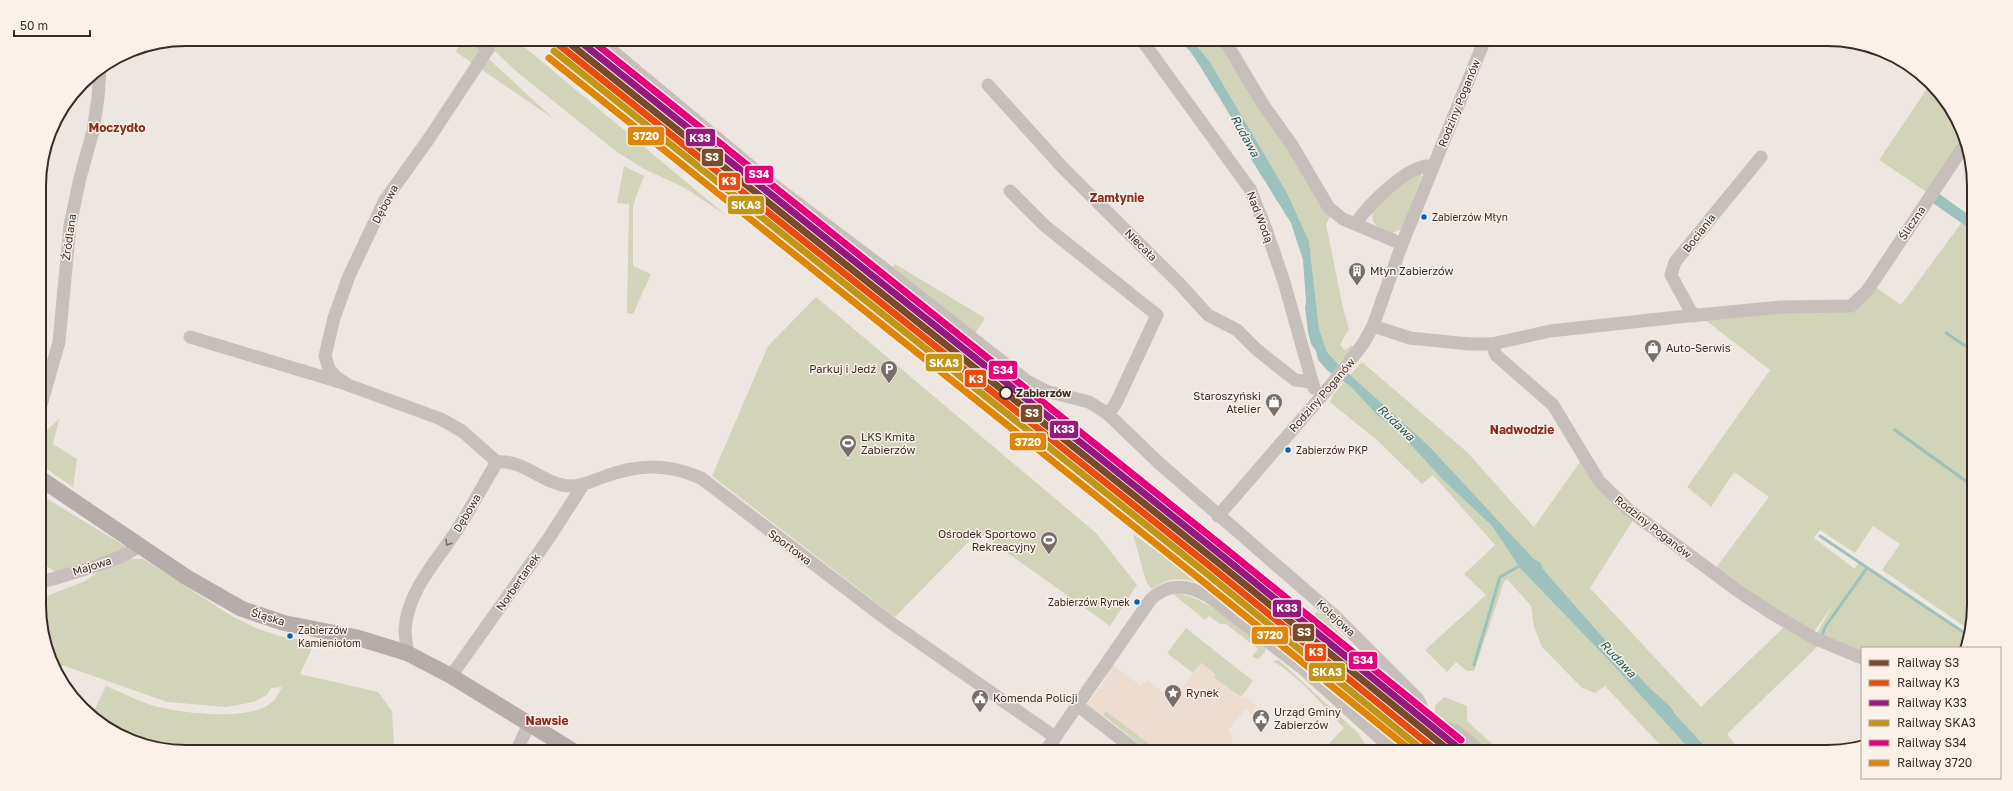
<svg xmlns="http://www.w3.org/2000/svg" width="2013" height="791" font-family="'Golos Text',sans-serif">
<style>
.green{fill:#d2d4ba}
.plaza{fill:#edddd0}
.water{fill:#9dc2bd}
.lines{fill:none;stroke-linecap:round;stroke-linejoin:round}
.stream{stroke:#9dc2bd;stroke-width:3}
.canal{stroke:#9dc2bd;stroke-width:11}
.minor{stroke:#c7bfbb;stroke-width:13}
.major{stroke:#b6adaa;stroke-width:16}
.rail-1-casing{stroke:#fbf1e9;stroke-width:10}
.rail-2-casing{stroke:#fbf1e9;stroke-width:10}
.rail-3-casing{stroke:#fbf1e9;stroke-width:10}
.rail-4-casing{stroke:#fbf1e9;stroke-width:10}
.rail-5-casing{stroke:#fbf1e9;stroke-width:10}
.rail-6-casing{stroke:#fbf1e9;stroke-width:10}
.rail-1{stroke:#7a4b2a;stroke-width:7}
.rail-2{stroke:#e84d0f;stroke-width:7}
.rail-3{stroke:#951a80;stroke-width:7}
.rail-4{stroke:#c39517;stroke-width:7}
.rail-5{stroke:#e5007d;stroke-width:7}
.rail-6{stroke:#e18506;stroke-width:7}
.oneway{stroke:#796e6a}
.bus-dot{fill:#0065bd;stroke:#fbf1e9;stroke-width:1.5}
.stop-dot{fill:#fbf1e9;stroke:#392c28;stroke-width:2}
.labels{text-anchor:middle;stroke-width:3;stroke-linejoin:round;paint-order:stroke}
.bus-label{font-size:10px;fill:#392c28;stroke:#fbf1e9;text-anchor:start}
.street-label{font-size:11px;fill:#392c28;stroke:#fbf1e9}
.poi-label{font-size:11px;fill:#392c28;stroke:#fbf1e9;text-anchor:start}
.stop-label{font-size:11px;font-weight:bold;fill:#392c28;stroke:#fbf1e9;text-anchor:start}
.neighbourhood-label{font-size:12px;font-weight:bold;fill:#8c2a1d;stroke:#fbf1e9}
.water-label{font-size:12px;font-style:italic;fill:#1b5d59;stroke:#fbf1e9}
.rim{fill:none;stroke:#392c28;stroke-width:2}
.line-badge{stroke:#fbf1e9;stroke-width:1.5}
.badge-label{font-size:11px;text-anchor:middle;font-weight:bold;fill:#fff}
</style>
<rect width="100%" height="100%" fill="#eee7e1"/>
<path class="green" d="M461,39H467L554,119L456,52Z
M482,39H515L727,216L685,188L644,169L617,152L517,72Z
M1191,39H1222L1331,216L1326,224L1343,308L1349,329L1340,345L1345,350L1352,345L1354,348L1338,364L1327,352L1319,329L1309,241L1287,193L1210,62Z
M1930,84C1949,102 1961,123 1968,149L1934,197L1879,160Z
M624,166L644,176L633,205V266L651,274L633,314L627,313L629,204L617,203Z
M1421,173L1422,175L1402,229L1390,234C1386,232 1380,230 1377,226C1356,208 1410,180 1421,173Z
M1973,203L1974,605L1970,630L1882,570L1900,544L1873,526L1855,553L1820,530L1814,538L1855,569L1859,562L1969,638L1967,648H1862V660L1814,638L1833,605L1813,633L1715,569L1769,497L1734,472L1711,507L1687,487L1770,370L1705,320L1781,311L1855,309L1873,285L1901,305L1962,222Z
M895,264L985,318L975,334L891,270Z
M816,297L1096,533L1137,585L1110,626L978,532L895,617L712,476L768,346Z
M1362,362L1467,452L1534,527L1580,462L1635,517L1590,588L1701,707L1784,627L1820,644L1727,734L1741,752H1710L1676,715L1670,706L1649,687L1600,634L1543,569L1541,563L1533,558L1429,446L1350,375Z
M1344,382L1350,386L1377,415L1402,435L1442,479L1492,526L1520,568L1613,665L1692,752H1656L1661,746L1605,686L1595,693L1582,688L1542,647L1534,627L1531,606L1507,579L1504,582L1474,671H1467L1456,662L1447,672L1425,650L1486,595L1464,574L1495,545L1433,475L1422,484L1379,442L1330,402L1333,395Z
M59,419L53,444L77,459L73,487L41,465V436Z
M41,495L128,548L114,555L56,573L41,562Z
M1133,534L1196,579L1195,582C1178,577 1166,579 1152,589L1146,582Z
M125,559H143L230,615L256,628L279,636L315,642L300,674L378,692L392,711L394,748L393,752H186L138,744L125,738L92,715L106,686C121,692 136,700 151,705C178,713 254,723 274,700C277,697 280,691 282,687L271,688L267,695L254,702L226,707L167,702L65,666H53L42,634V598L85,581L104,568Z
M1172,593C1203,593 1241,630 1266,649L1265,652L1258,659L1252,657L1258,649L1226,624H1220L1209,616L1205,620Z
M1317,612L1331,618L1329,622L1366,660L1373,661C1383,671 1414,700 1414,714L1306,625Z
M1186,628L1253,681L1241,697L1213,677L1215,674L1201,663L1193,673L1167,653Z
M1279,660L1358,733L1370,752H1321L1344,728C1322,705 1301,678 1273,661Z
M1444,697L1467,706V721L1501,752H1488L1455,725L1447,722L1435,713V706Z
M1106,711L1151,745L1147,750L1103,715Z"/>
<path class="plaza" d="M1110,663L1141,686L1147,680L1173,700L1201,663L1215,674L1214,677L1242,699L1244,696L1257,706L1251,714L1245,709L1228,731L1233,735L1232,737L1234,752H1181L1179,750L1160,752L1106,711L1102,717L1087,706L1105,680Z"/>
<path class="water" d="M1177,39H1191L1210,62L1287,193L1309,241L1319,329L1327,352L1338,364L1429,446L1533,558L1541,563L1543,569L1600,634L1649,687L1670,706L1676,715L1710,752H1692L1613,665L1520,568L1492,526L1442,479L1402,435L1377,415L1350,386L1328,371L1318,360L1316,351L1311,344L1308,332L1305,307L1306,302L1303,260L1291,223L1251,159L1245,140L1200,66L1190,51Z"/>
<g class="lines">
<path class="stream" d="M1968,221L1973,224
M1946,333L1973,351
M1895,430L1974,487
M1820,536L1969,636
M1822,636L1825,627L1867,568
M1474,665L1500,577L1521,565"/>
<path class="canal" d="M1934,197L1968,221"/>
<path class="minor" d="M476,39L488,49L428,140L385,200L349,276L334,318L325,356L329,369L336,377L348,385L441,419L462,431L497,462
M598,39L772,184L877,263L1027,381L1046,391L1089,402L1108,414L1160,464L1335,616L1417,698C1434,722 1410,752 1383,741L1301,667L1208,596C1188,585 1169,582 1151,599L1045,752
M1141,39L1250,189L1266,229L1284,282L1314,388
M1224,39L1264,106L1292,145L1329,208L1343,219L1402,244
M988,85L1064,169L1179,283L1208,315L1237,330L1256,349L1295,380L1311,382
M1010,191L1045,226L1157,315L1116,403L1108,414
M1355,224C1368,206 1409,162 1433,166
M1695,316L1690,310L1671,275L1675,262L1761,157
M1373,326L1410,338L1469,344H1492L1550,331L1678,317L1781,307L1851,306L1867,291L1966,143
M190,337L343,383
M1492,344L1496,355L1553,405L1599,481L1629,510L1738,591L1773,614L1814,638L1862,658
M41,405L59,342L70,225L80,178L93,131L98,97L100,69
M497,462C524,459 545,486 571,486C583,486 592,481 603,477C638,464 667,463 701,478L890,622L1055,737
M1218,516L1327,390L1363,344L1373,326L1402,244L1485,39
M42,582C67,574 121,562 140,545
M407,653C407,645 405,637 405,629C408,591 435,563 455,533C470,510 483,485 497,462
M451,676L549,538L583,485
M1077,705L1138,752
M1424,720L1456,731L1481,752
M1050,745L1061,752
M516,752L529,724"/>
<path class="major" d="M41,479L186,577L242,609L284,623L355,637L407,653L451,676L575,752"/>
<defs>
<path id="rail-1" d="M564,39L1216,561L1451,752"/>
<path id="rail-2" d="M559,45L1211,567L1438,752"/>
<path id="rail-3" d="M577,39L1221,555L1456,746"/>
<path id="rail-4" d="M554,51L1206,573L1425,752"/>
<path id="rail-5" d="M590,39L1226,549L1461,740"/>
<path id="rail-6" d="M549,58L1201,580L1413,752"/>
</defs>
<use href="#rail-1" class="rail-1-casing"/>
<use href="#rail-2" class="rail-2-casing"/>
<use href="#rail-3" class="rail-3-casing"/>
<use href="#rail-4" class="rail-4-casing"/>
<use href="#rail-5" class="rail-5-casing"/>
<use href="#rail-6" class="rail-6-casing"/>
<use href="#rail-1" class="rail-1"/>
<use href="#rail-2" class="rail-2"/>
<use href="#rail-3" class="rail-3"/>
<use href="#rail-4" class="rail-4"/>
<use href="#rail-5" class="rail-5"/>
<use href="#rail-6" class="rail-6"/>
</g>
<defs><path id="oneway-chevron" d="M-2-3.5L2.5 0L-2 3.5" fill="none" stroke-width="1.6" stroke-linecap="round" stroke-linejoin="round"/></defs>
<use class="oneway" href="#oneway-chevron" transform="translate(448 543) rotate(124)"/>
<defs>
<symbol id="building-pin" viewBox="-11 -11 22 30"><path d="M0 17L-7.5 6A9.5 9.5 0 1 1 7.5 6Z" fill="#786d69" stroke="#fbf1e9"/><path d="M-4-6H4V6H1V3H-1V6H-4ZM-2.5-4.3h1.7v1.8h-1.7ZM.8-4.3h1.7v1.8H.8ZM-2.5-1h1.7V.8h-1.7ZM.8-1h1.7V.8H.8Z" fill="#fff"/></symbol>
<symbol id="shop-pin" viewBox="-11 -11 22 30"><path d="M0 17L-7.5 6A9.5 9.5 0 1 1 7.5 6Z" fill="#786d69" stroke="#fbf1e9"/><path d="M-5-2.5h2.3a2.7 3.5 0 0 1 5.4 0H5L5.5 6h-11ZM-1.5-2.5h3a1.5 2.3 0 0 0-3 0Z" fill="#fff"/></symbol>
<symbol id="parking-pin" viewBox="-11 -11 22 30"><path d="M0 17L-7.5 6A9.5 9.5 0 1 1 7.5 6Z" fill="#786d69" stroke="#fbf1e9"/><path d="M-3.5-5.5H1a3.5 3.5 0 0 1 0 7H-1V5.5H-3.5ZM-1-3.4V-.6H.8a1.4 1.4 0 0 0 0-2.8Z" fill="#fff"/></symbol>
<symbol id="stadium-pin" viewBox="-11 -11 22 30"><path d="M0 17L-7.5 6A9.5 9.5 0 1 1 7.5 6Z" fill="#786d69" stroke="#fbf1e9"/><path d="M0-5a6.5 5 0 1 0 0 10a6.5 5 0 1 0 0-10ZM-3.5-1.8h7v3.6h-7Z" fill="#fff"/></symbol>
<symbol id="sight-pin" viewBox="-11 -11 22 30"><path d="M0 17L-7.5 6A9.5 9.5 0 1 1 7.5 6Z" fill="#786d69" stroke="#fbf1e9"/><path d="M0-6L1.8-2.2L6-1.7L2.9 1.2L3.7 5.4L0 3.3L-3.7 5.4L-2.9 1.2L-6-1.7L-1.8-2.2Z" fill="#fff"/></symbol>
<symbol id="civic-pin" viewBox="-11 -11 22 30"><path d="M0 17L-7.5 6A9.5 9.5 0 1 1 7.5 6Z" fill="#786d69" stroke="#fbf1e9"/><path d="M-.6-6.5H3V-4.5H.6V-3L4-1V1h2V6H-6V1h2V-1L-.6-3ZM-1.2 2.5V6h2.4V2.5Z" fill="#fff"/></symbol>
</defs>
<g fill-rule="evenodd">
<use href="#building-pin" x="1347" y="261" width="20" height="27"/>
<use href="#shop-pin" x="1643" y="338" width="20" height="27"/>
<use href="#parking-pin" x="879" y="359" width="20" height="27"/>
<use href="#shop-pin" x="1264" y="392" width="20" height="27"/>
<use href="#stadium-pin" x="838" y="433" width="20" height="27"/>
<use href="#stadium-pin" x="1039" y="530" width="20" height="27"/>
<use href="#sight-pin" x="1163" y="683" width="20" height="27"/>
<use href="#civic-pin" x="970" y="688" width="20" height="27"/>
<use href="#civic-pin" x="1251" y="708" width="20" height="27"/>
</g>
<g class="bus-dot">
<circle cx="1424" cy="217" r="3.5"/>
<circle cx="1288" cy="450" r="3.5"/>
<circle cx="1137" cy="602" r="3.5"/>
<circle cx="290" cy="636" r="3.5"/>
</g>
<circle class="stop-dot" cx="1006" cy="393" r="6"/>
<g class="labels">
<g class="bus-label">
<text x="1432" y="221">Zabierzów Młyn</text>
<text x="1296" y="454">Zabierzów PKP</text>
<text x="1130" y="606" text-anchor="end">Zabierzów Rynek</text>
<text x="298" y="634">Zabierzów<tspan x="298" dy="13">Kamieniołom</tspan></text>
</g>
<g class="street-label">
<text transform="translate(1459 103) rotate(-68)" y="4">Rodziny Poganów</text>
<text transform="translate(385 204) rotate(-62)" y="4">Dębowa</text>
<text transform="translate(1260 217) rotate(69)" y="4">Nad Wodą</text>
<text transform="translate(1912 223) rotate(-56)" y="4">Śliczna</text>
<text transform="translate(1699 233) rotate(-52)" y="4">Bociania</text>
<text transform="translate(69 237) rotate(-82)" y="4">Źródlana</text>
<text transform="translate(1141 245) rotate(45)" y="4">Niecała</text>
<text transform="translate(1322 395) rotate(-49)" y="4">Rodziny Poganów</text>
<text transform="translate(467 513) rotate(-59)" y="4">Dębowa</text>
<text transform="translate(1653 527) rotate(38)" y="4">Rodziny Poganów</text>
<text transform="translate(790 547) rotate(37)" y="4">Sportowa</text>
<text transform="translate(92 566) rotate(-17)" y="4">Majowa</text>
<text transform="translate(518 582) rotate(-55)" y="4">Norbertanek</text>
<text transform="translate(268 617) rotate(17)" y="4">Śląska</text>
<text transform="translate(1336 618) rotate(43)" y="4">Kolejowa</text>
</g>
<g class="poi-label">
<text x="1370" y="275">Młyn Zabierzów</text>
<text x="1666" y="352">Auto-Serwis</text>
<text x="876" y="373" text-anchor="end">Parkuj i Jedź</text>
<text x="1261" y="400" text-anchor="end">Staroszyński<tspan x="1261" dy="13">Atelier</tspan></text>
<text x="861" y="441">LKS Kmita<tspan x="861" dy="13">Zabierzów</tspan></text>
<text x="1036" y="538" text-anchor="end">Ośrodek Sportowo<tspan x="1036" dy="13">Rekreacyjny</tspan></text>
<text x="1186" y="697">Rynek</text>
<text x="993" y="702">Komenda Policji</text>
<text x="1274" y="716">Urząd Gminy<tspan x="1274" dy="13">Zabierzów</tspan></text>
</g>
<g class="stop-label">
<text x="1016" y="397">Zabierzów</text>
</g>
<g class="neighbourhood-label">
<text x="117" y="132">Moczydło</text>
<text x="1117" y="202">Zamłynie</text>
<text x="1522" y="434">Nadwodzie</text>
<text x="547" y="725">Nawsie</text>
</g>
<g class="water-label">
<text transform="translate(1245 136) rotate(61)" y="4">Rudawa</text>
<text transform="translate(1396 423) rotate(44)" y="4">Rudawa</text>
<text transform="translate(1618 659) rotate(47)" y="4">Rudawa</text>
</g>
</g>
<path d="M0 0H2013V791H0ZM186 46H1827A140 140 0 0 1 1967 186V605A140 140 0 0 1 1827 745H186A140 140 0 0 1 46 605V186A140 140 0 0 1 186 46Z" fill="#fbf1e9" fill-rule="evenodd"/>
<path class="rim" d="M186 46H1827A140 140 0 0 1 1967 186V605A140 140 0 0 1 1827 745H186A140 140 0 0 1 46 605V186A140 140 0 0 1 186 46Z"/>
<g class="line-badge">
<rect x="627" y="126" width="38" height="20" rx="4" fill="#e18506"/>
<rect x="685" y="128" width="31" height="19" rx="4" fill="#951a80"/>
<rect x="701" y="148" width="23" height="19" rx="4" fill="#7a4b2a"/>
<rect x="744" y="165" width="30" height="19" rx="4" fill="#e5007d"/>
<rect x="718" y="172" width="23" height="19" rx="4" fill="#e84d0f"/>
<rect x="727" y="195" width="38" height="20" rx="4" fill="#c39517"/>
<rect x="925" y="353" width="38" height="19" rx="4" fill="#c39517"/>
<rect x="988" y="360" width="30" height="20" rx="4" fill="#e5007d"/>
<rect x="964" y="369" width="23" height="19" rx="4" fill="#e84d0f"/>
<rect x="1020" y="404" width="23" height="19" rx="4" fill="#7a4b2a"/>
<rect x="1049" y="420" width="30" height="19" rx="4" fill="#951a80"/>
<rect x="1009" y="432" width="38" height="19" rx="4" fill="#e18506"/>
<rect x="1272" y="599" width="30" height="19" rx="4" fill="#951a80"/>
<rect x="1292" y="623" width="23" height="19" rx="4" fill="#7a4b2a"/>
<rect x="1251" y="626" width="38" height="19" rx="4" fill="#e18506"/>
<rect x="1304" y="643" width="23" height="19" rx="4" fill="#e84d0f"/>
<rect x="1348" y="651" width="30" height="19" rx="4" fill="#e5007d"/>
<rect x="1308" y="662" width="38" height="20" rx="4" fill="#c39517"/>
</g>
<g class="badge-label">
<text x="646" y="140">3720</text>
<text x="700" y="142">K33</text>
<text x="712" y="161">S3</text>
<text x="759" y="178">S34</text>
<text x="729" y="185">K3</text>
<text x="746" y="209">SKA3</text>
<text x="944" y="367">SKA3</text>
<text x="1003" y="374">S34</text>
<text x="976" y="383">K3</text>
<text x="1032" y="417">S3</text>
<text x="1064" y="433">K33</text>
<text x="1028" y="446">3720</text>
<text x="1287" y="612">K33</text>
<text x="1304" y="636">S3</text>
<text x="1270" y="639">3720</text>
<text x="1316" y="656">K3</text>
<text x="1363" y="664">S34</text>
<text x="1327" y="676">SKA3</text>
</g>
<rect x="1861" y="647" width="140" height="132" fill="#fbf1e9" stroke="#ada29c"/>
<rect x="1869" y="660" width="20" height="6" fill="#7a4b2a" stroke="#ada29c"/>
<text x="1897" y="667" font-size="12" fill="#392c28">Railway S3</text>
<rect x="1869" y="680" width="20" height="6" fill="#e84d0f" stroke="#ada29c"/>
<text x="1897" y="687" font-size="12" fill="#392c28">Railway K3</text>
<rect x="1869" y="700" width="20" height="6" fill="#951a80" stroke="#ada29c"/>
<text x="1897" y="707" font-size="12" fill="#392c28">Railway K33</text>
<rect x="1869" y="720" width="20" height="6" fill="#c39517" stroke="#ada29c"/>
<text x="1897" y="727" font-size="12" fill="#392c28">Railway SKA3</text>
<rect x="1869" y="740" width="20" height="6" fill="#e5007d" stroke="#ada29c"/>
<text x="1897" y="747" font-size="12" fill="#392c28">Railway S34</text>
<rect x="1869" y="760" width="20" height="6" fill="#e18506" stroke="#ada29c"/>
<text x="1897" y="767" font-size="12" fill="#392c28">Railway 3720</text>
<path d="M14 30v6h76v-6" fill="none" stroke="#392c28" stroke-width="2"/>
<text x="20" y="30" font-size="12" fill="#392c28" stroke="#fbf1e9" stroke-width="3" paint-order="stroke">50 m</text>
</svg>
